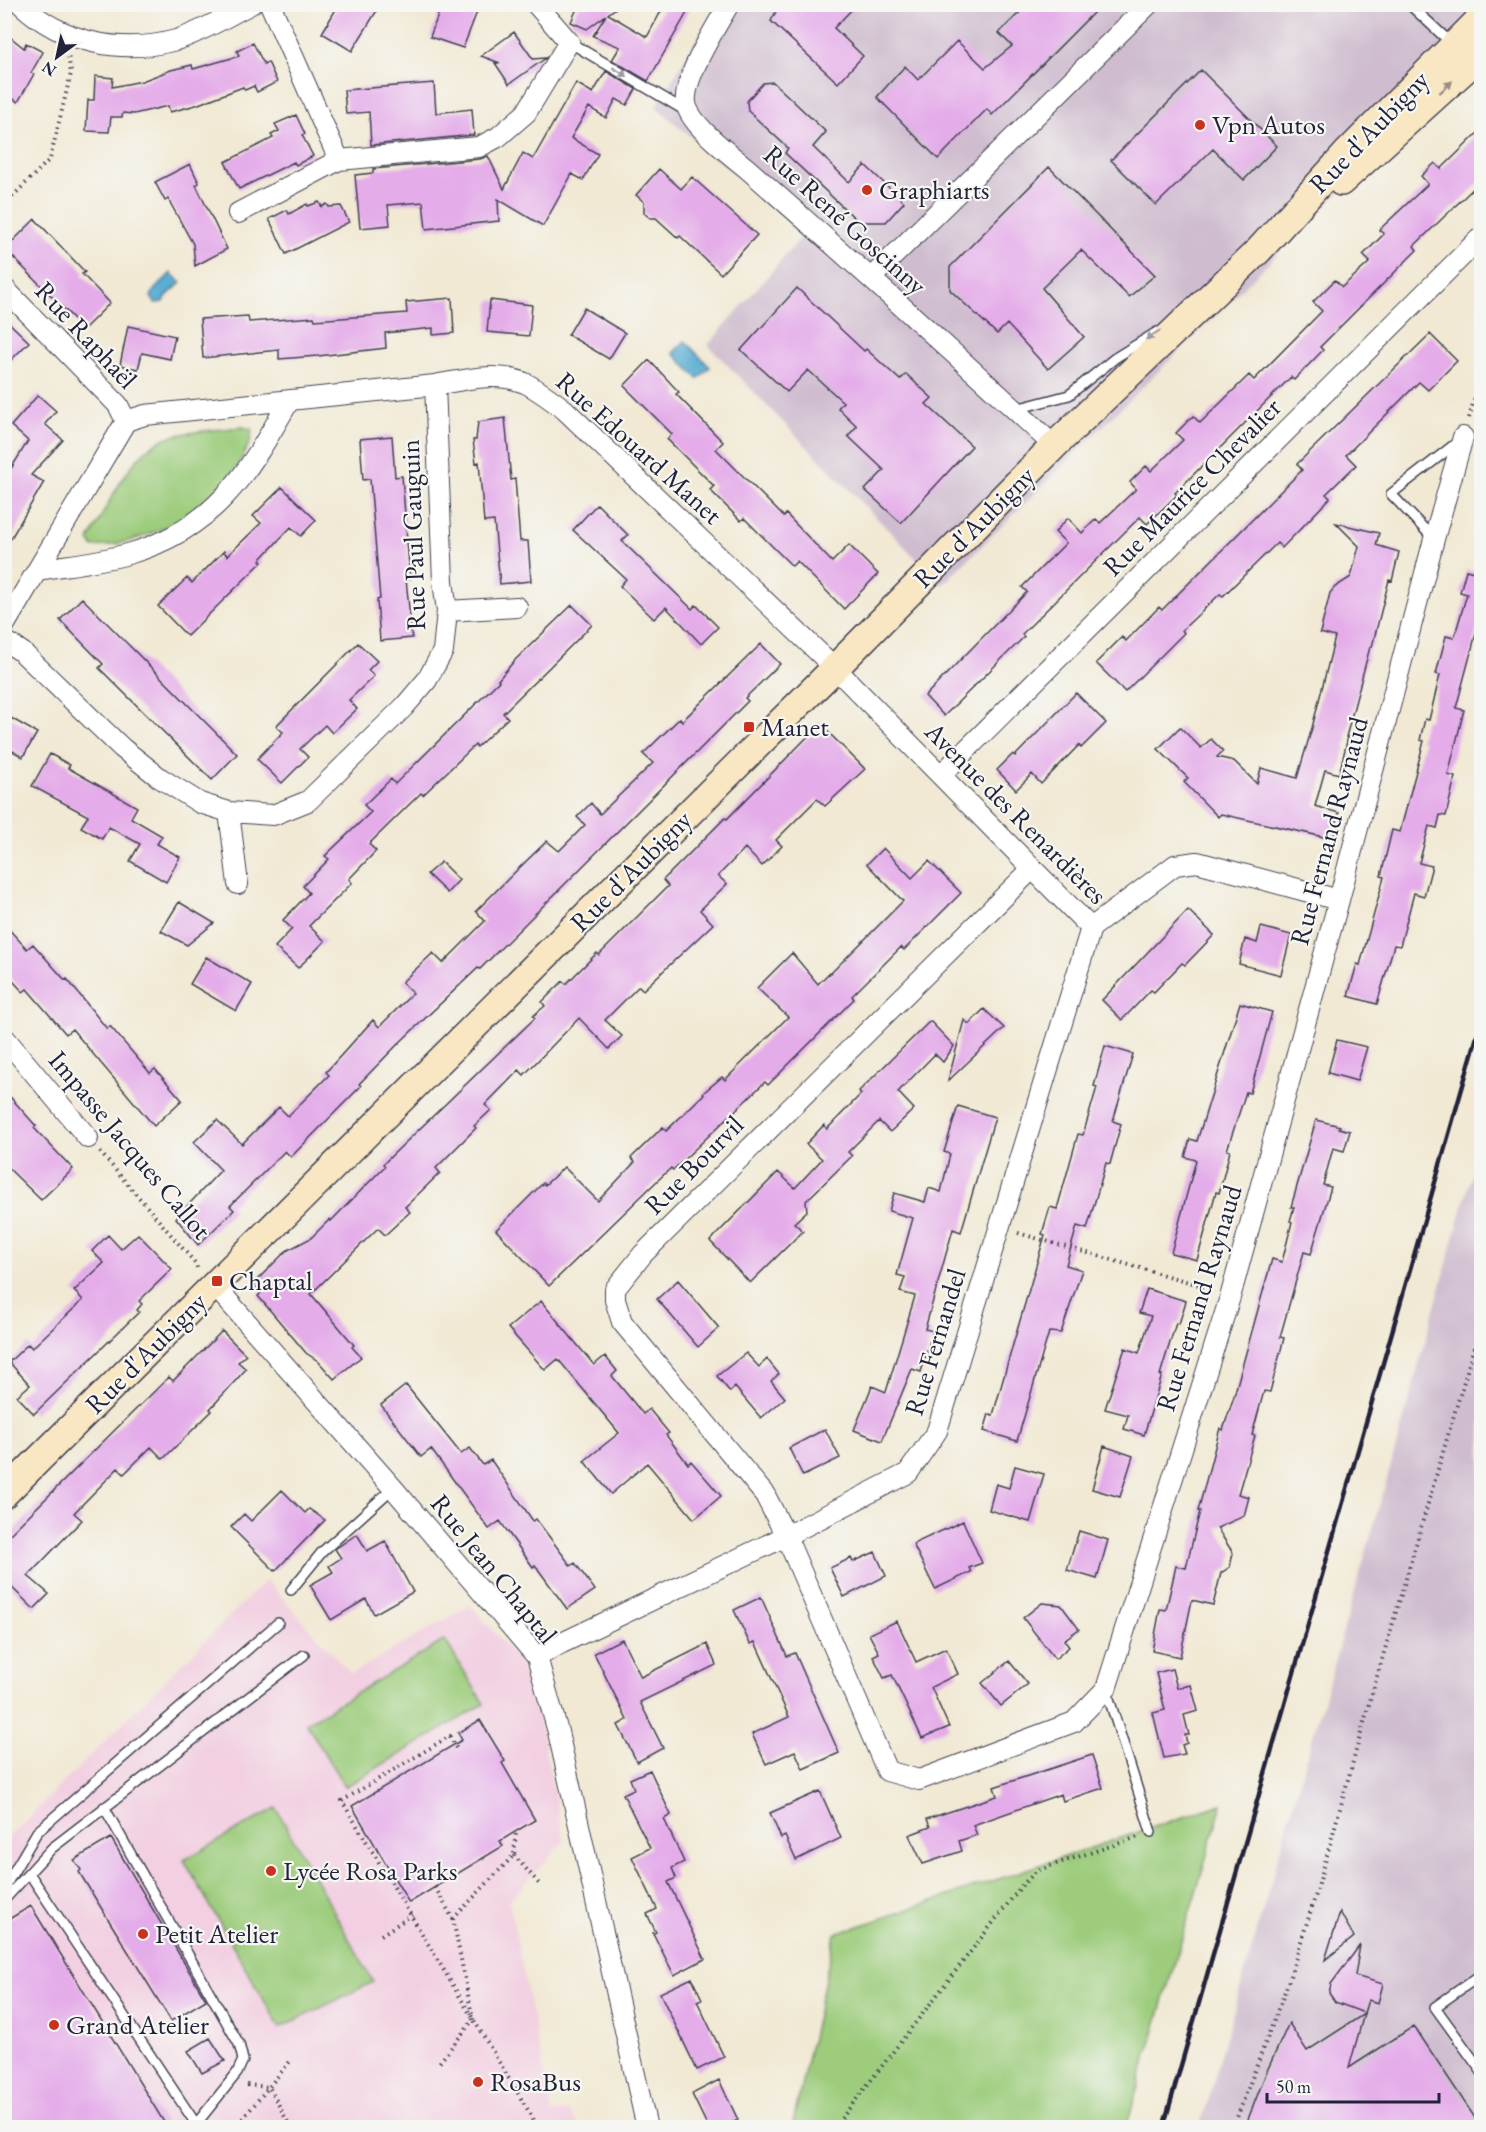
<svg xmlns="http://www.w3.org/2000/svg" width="1486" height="2132" font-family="'EB Garamond',serif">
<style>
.built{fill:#f2cfe1}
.industrial{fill:#cfbdcf}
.green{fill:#9ccc7b;stroke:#5f775b;stroke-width:1.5}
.water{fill:#57abd2;stroke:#3c6686;stroke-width:1.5}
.building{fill:#e4ace9}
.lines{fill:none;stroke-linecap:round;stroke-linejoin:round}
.service-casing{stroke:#414052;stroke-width:12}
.minor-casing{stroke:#414052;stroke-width:22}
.secondary-casing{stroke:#414052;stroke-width:30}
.path{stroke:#414052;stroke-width:4;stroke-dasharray:1.5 4.5;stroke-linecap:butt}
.service{stroke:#fff;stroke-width:9}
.minor{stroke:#fff;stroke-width:20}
.secondary{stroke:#f9e7c3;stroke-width:27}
.rail{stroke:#22223b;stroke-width:4.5}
.oneway{fill:#9c9ca7}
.oneway2{fill:#988e86}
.poi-dot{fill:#c8321e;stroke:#f6f6f2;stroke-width:2}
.labels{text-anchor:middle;stroke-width:4.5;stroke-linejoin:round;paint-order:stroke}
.poi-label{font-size:27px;fill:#22223b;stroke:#f6f6f2;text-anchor:start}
.street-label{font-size:27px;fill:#22223b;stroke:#f6f6f2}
</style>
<rect width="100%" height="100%" fill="#f6f6f2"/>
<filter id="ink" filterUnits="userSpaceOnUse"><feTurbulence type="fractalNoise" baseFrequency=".0167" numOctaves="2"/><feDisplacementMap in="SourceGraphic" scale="12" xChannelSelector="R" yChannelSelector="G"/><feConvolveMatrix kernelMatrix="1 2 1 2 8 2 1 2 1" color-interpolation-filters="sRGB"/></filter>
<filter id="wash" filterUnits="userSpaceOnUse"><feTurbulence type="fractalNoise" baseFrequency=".008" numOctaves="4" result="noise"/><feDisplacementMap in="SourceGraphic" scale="24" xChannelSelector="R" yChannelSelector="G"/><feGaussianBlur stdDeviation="1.35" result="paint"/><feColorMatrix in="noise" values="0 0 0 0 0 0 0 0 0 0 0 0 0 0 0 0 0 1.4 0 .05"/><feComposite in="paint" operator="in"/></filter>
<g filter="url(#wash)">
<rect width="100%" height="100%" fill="#f1e9d4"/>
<path class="built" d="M266,1580L351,1674L471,1605L516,1658L534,1696L564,1841L509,1901L552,2113L569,2111L579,2127L5,2128V1841Z"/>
<path class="industrial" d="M717,5H1481V53L942,585L708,345L804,234L656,107Z
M1481,1141V2127L1200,2128L1384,1490Z"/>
<path class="green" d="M242,427L251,429C253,438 248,445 244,454C216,507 152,543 93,547L89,540C108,506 132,446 172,436C195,431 219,430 242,427Z
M445,1640L484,1704L345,1787L306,1723Z
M1222,1804L1126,2127L792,2128L835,1934Z
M276,1808L373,1982L280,2028L184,1860Z"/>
<path class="water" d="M171,273L181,283L166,297L164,302L155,303L151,297L154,290Z
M685,341L710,367L698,379L673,353Z"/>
<g id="blocks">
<path class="building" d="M339,4H381L352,51L322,33Z
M442,4H471L470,9L477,12L463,48L430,37Z
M579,4H621L608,14L647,37L665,4H692L648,81L612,60L620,47L593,36L606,15L587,29L571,22Z
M780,4H857L834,28L863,56L838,83L771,21Z
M1028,4H1102L992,115L987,109L938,159L877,97L905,66L918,80L957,41L985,68L1012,46L999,33Z
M4,32L24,48L26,43L43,52L31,73L34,74L18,102L4,93Z
M514,32L533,59L546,58L509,84L495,63H500L481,56Z
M253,43L264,64L268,62L277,82L257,92L254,86L245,90L243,87L196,105L170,112L168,106L134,114L123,113L122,117H111L109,132L86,131L88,100H94L95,76L113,78L112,87L142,81L171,70L192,65L193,69L239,56L237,51Z
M1201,70L1277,146L1244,180L1213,149L1156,205L1111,160Z
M606,71L636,89L627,105L616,99L606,118L589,107L571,138L598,154L583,180L572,174L543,226L498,199L499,221L426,229L423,202L388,205L390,225L360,228L355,175L373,173V169L480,159L488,156L504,189L523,153L533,159L576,83L593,93Z
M773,82L826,132L813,147L849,182L865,165L904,202L886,222H859L785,153L788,148L748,111L747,101L763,83Z
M434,83L436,113L472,109L474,135L371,145L369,112L346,114L344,90Z
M296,115L305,134L302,135L313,156L296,165L294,162L239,189L225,162L273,138L271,135L279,131L275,124Z
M1482,129V180L1414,246L1417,250L1320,347L1323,350L1294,380L1291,377L1175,493L1177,495L1147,524L1140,517L1022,634L1024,637L944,716L925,696L1027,592L1022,587L1066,543L1055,532L1068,518L1082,533L1096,519L1100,523L1136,489L1130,482L1146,466L1151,471L1183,440L1176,433L1193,416L1200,423L1249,375L1254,380L1322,311L1313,302L1335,280L1342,287L1370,262L1363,255L1384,234L1379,230L1428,184L1421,176L1435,163L1441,169Z
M190,164L199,183L196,185L227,249L195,266L193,244L168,199L165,201L155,182Z
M1049,167L1155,275L1129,297L1081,250L1042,288L1084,337L1048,369L1007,324L997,334L950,290V267Z
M659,169L681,189L692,177L757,235L721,274L680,236L678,238L656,218H650L644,213V202L636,195Z
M319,202L322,207L327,204L329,207L341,206L349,222L286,254L269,219L287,210L289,214L307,204L308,206Z
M35,219L85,272L82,274L110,303L84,329L5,249Z
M797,288L864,351L866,349L900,380L906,374L932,398L926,404L972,446L901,523L865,490L884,470L848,436L857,426L838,408L843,402L808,370L787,392L741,350Z
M452,298L454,333L433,335V328L385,333L386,348L318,356L279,359V350L203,358L200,319L248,316L249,322L314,317L315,320L407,313L406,302Z
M490,300L532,305L529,336L487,332Z
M584,308L625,333L609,359L568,335Z
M4,318L29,342L4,367Z
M128,326L175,336L170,359L142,353L138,369L120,365Z
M1430,334L1457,361L1428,390L1419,382L1346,455L1356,465L1326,494L1330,498L1282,548L1277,543L1223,596L1220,594L1182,630L1184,633L1125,692L1096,663L1122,637L1126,641L1159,607L1162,610L1302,470L1297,464Z
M649,360L679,392L676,394L723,442L716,449L784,517L786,514L832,562L849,545L878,574L844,609L797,561L792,566L744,518L741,521L710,490L714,486L667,439L672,434L624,386Z
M38,395L56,411L45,424L63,440L31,475L44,482L4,550V480L28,441L11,426Z
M505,418L511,480L515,479L520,541H528L531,581L500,584L494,521L484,522L479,462L476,463L473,440H476L478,422Z
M392,436L395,477L402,476L410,579H406L412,638L380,641L377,600L380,599L370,479L363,480L360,439Z
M282,487L316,520L301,536L291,527L260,560L262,562L187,636L158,606L187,578L192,583L224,551L227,556L261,523L253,516Z
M597,504L628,535L622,541L692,609L696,605L718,627L701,644L666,607L654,619L620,586L626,579L573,530Z
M1336,523L1379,533L1376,545L1399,552L1392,581L1389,580L1372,647H1370L1346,737H1348L1339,774L1325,770L1315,806L1339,813L1333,839L1221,814L1218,817L1184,782L1188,778L1158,749L1180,727L1201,748L1211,739L1223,751L1217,757L1234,761L1257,784L1261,768L1297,778L1312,728L1335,637L1320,633L1330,593L1335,587L1351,577L1359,546Z
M1477,563L1482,564V611L1456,708L1464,710L1448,775L1455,777L1446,816L1440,815L1437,828L1429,826L1419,863L1432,866L1424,896L1414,893L1400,946L1394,945L1377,1004L1348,996L1357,964L1360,965L1384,877L1381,876L1392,830L1400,832L1424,741L1420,740L1425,719L1429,720L1440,675L1436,674L1446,636L1454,638L1467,594L1460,592L1466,570L1474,572Z
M82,598L237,754L212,780L99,668L103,664L60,620Z
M572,605L592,625L503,713L508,718L477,747L475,745L423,795L421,793L369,844L376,851L349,879L352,883L309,926L325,941L298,968L275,947L292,929L283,920L309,893L303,886L329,859L325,856L371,812L364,805L391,779L395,784L499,681L498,680L515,660Z
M358,643L377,661L368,670L374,676L349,700L357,709L332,733L325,725L300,749L308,757L282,783L257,759L283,732L276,726Z
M761,644L780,664L745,698L748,701L480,969L478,968L397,1045L359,1084L361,1086L291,1157L285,1151L230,1206L234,1210L198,1245L176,1218L221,1170L194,1142L217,1120L242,1144L279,1107L288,1116L329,1075L326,1072L373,1020L379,1027L413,993L402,982L433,953L443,963L485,921L476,911L516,871L547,841L559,851L585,825L577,817L591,803L600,814L653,763L643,754L680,718L682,721Z
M1076,693L1106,723L1081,748L1079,745L1041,784L1032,774L1016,790L997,770L1013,754L1015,756Z
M4,714L37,733L23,757L4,746Z
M820,724L865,769L825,806L817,799L776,840L782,846L762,866L745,848L718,876L727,884L700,910L713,924L643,990L639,986L605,1020L622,1036L609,1049L579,1018L524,1075L519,1070L485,1105L491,1110L474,1126L476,1128L436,1168L440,1173L405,1207L410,1212L385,1235L378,1228L311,1294L354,1345L352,1347L361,1357L334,1379L318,1361L306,1353L258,1296L261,1293L253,1284L286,1251L311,1238L330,1219L331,1221L385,1166L383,1164L535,1018L533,1016L545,1006L542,1002L563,981L566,984L597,953L599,955L668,886L663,880L725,818L727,819Z
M50,754L70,765L68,768L137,807L131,818L162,836L157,844L180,857L166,882L130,861L140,844L109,827L102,839L81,827L88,816L32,786Z
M883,848L912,878L929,861L961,893L904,950L901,947L852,996L854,999L768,1085L765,1082L673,1170L671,1168L656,1182L549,1286L496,1230L543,1183L545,1185L564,1167L598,1201L635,1162L631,1158L663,1127L666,1131L704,1094L703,1093L722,1077L725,1080L788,1017L757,988L792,953L818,984L829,973L830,974L903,901L867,864Z
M441,862L459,880L447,893L427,874Z
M179,902L214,923L187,945L161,931Z
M1188,910L1214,935L1185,965L1182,963L1154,992L1151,990L1122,1020L1102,1000Z
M4,924L27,949L33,944L65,980L67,979L107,1029L110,1026L150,1073L155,1069L182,1100L154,1126L72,1029L66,1034L27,989L23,992L4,971Z
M1261,927L1291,935L1281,975L1239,964L1245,939L1257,943Z
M206,957L252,984L236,1011L190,984Z
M1240,1003L1272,1012L1250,1093L1246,1092L1227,1150L1230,1151L1219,1193L1216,1192L1197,1260L1171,1253L1196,1160L1185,1157L1190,1139L1197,1141Z
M984,1009L1004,1028L948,1081L964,1020L969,1024Z
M930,1021L954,1046L943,1062L935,1054L898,1092L914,1109L890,1132L879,1121L848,1152L852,1156L806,1201L807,1211L794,1223L803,1231L750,1283L710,1241L778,1172L795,1188L822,1159L806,1144L824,1125L827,1129L861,1094L859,1091Z
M1337,1040L1367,1047L1357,1081L1328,1073Z
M1105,1046L1133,1054L1113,1121L1121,1124L1110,1164L1106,1163L1087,1229L1077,1226L1066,1265L1082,1270L1061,1333L1049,1332L1017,1441L984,1431L989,1414L993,1415L1012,1348L1045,1235L1042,1234L1050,1207L1057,1209L1078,1134L1083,1135L1097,1087L1094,1086Z
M4,1090L36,1126L34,1128L73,1169L41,1200L4,1164Z
M958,1106L995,1117L961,1232L953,1229L925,1329L933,1331L921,1372L912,1369L882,1441L854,1430L872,1386L886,1392L915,1296L900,1292L905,1277L897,1275L913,1218L889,1211L894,1193L925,1202L929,1188L941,1192L950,1154L944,1152Z
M1316,1120L1340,1126L1339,1128L1350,1131L1344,1151L1333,1148L1323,1185L1331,1187L1311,1254L1304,1252L1280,1337L1284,1338L1270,1392L1264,1391L1252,1435L1255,1436L1238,1494L1249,1497L1244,1516L1217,1528L1233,1553L1230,1567L1221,1573L1213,1605L1192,1600L1180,1657L1152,1651L1160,1609L1166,1610L1176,1566L1186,1568L1200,1511H1198L1220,1428L1223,1430L1234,1396L1272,1259L1282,1262L1292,1222L1290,1221L1294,1207H1291Z
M138,1234L172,1269L139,1301L142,1304L137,1310L139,1312L34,1414L17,1396L30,1385L9,1362L28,1344L32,1348L83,1300L74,1291L104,1263L92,1251L108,1235L121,1249Z
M678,1280L719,1328L698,1347L657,1299Z
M1147,1289L1186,1301L1179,1324L1176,1323L1160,1375H1162L1144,1435L1124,1429L1128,1415L1105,1409L1125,1348L1139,1353L1151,1316L1139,1313Z
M541,1301L594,1365L605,1356L617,1371L612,1376L643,1414L649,1409L669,1433L666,1435L688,1464L691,1461L721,1496L694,1519L647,1463L611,1494L584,1461L619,1433L558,1359L545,1370L508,1328Z
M222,1331L246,1355L238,1362L246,1369L210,1409L212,1411L163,1459L151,1447L124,1474L118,1468L74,1513L82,1520L28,1576L49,1594L34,1609L4,1580V1540L124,1421L169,1377L173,1381Z
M746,1353L759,1367L767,1359L779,1374L771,1381L785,1398L761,1418L735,1387L730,1392L717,1376Z
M406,1385L461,1454L470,1448L483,1465L491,1460L533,1521L536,1519L571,1566L575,1563L595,1590L567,1609L535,1565L533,1567L500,1521L489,1529L431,1449L421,1457L381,1405Z
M825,1429L840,1458L803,1476L789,1448Z
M1104,1446L1133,1456L1120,1497L1092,1489Z
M1015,1466L1044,1474L1030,1522L989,1510L996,1484L1009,1488Z
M282,1490L305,1513L309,1509L325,1520L275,1571L231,1527L244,1514L251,1521Z
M963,1521L982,1563L969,1568L971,1572L935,1589L913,1544Z
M1079,1531L1108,1540L1097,1579L1067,1570Z
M357,1534L367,1551L385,1541L413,1592L374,1614L366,1599L331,1620L310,1585L333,1572L329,1566L341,1558L335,1549Z
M875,1552L886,1576L844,1597L830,1568L851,1558L853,1562Z
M761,1597L787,1656L795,1653L839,1753L803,1769L795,1751L766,1764L752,1734L789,1717L755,1642L750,1644L734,1610Z
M1042,1603L1061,1605L1079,1629L1064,1640L1069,1647L1055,1659L1023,1618Z
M897,1621L916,1662L946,1648L958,1674L931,1687L949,1727L922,1738L892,1675L884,1678L873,1656L879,1653L869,1634Z
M622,1639L641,1677L707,1644L716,1665L640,1702L663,1748L637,1762L618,1725L627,1720L594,1653Z
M1009,1661L1028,1684L1001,1706L982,1683Z
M1172,1669L1177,1688L1191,1685L1198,1711L1184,1715L1189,1735H1185L1187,1743L1182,1745L1185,1754L1164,1758L1153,1713L1165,1710L1156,1673Z
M480,1720L505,1761L502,1763L535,1820L500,1841L503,1846L409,1903L352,1806L462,1740L458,1733Z
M1092,1755L1103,1788L1063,1801L1061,1794L973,1825L977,1835L959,1841L962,1851L923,1864L909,1835L930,1827L927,1819L997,1796L994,1787Z
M650,1770L671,1815L664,1819L684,1862L672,1868L676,1878L668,1882L705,1959L674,1975L653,1933L656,1932L647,1914L657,1909L632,1857L650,1848L623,1794L634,1789L630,1779Z
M820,1791L841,1838L796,1860L785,1836L781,1838L770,1813Z
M111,1838L206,2000L171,2021L79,1872L81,1870L74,1860Z
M31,1906L167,2127H4V1922Z
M1340,1912L1354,1937L1325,1960Z
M1360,1945L1355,1976L1383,1984L1378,2003L1368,2000L1364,2013L1335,2002L1329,1993L1331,1984Z
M692,1978L702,1999L697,2001L724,2057L697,2070L660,1993Z
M1364,2014L1349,2068L1414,2026L1481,2127H1245L1266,2073L1289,2023L1307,2051Z
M210,2038L225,2061L202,2073L188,2051Z
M719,2080L738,2120L723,2127H708L692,2094Z"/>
</g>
</g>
<g filter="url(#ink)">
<use href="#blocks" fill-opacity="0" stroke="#414052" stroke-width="1.5"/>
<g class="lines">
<defs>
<path id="service" d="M1409,4L1451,43
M569,42L686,111
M1016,409L1069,395L1115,358L1157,332
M1434,539L1391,494L1459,441
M291,1590L322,1552L393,1488
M1106,1689L1151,1832
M104,1807L239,2044L243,2060L237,2073L193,2128
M29,1873L196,2124
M4,1888L37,1832L278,1623
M4,1900L52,1848L304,1655
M1482,1974L1435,2007L1482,2072"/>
<path id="minor" d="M21,4C62,43 122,55 176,40C202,32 227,16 251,4
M270,4L339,160L479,147L498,137L526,113L569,42L536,4
M729,4C716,27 683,78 686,103C689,125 734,157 751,172C853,262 955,353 1054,446
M238,213L339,160
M871,278L1149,4
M4,288L118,405L126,421
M38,570C67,565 99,562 128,554C214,530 248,473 289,401
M447,611L517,607
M4,626L126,421L145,415L435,385C464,380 496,371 525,383C539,390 552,400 565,410L835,668L1091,928L1175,865L1197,862L1339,900
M4,640L22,652L122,748L160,778L200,803L229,812L273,815L308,801L404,707L427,680L443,651L447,611L443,581L435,385
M941,775L1479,239H1482
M229,812L238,884
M1032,869L643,1254L615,1289V1300L622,1322L765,1495L786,1536L887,1771L919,1780L1074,1722L1106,1689L1231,1294L1339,900L1434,539L1463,437
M4,1037L88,1138
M214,1285L393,1488L537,1657L558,1732L647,2128
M537,1657L562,1643L786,1536L908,1473L937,1431L1091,928"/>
<path id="secondary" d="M1341,182L1482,54
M4,1494L835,668L1054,446L1259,250L1347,153L1482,17"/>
</defs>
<use href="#service" class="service-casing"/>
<use href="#minor" class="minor-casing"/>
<use href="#secondary" class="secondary-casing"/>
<path class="path" d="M4,205L50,159L71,73L68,55
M1469,418L1482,372
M100,1152L196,1264L197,1268
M1018,1233L1213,1289
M456,1748L450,1736L342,1801L534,2120L545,2128
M514,1855L540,1885
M435,1887L453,1919L473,2020L439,2063
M453,1919L514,1855L516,1831
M381,1935L412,1915
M247,2085L269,2087L291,2128
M235,2128L292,2059
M521,2128L534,2120
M834,2128L1023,1884L1038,1870L1138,1837
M1233,2128L1287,1986L1317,1891L1371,1697L1482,1320"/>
<use href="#service" class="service"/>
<use href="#minor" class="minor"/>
<use href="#secondary" class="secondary"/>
<path class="rail" d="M1163,2128L1482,1019"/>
</g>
<defs><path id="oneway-solid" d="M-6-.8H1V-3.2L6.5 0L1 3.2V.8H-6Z" transform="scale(1.5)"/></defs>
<g class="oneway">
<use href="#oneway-solid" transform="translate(620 72) rotate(31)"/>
<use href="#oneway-solid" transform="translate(1153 335) rotate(148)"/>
</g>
<use class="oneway2" href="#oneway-solid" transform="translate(1446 87) rotate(-43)"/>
</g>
<g class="poi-dot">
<circle cx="1200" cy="125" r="6"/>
<circle cx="867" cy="190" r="6"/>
<rect x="743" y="721" width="12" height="12" rx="3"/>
<rect x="211" y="1275" width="12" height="12" rx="3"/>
<circle cx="271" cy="1871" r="6"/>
<circle cx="143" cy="1934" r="6"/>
<circle cx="54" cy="2025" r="6"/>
<circle cx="478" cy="2082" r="6"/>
</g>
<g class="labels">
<g class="poi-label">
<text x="1212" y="134">Vpn Autos</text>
<text x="879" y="199">Graphiarts</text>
<text x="761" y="736">Manet</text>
<text x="229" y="1290">Chaptal</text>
<text x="283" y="1880">Lycée Rosa Parks</text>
<text x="155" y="1943">Petit Atelier</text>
<text x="66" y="2034">Grand Atelier</text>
<text x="490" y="2091">RosaBus</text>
</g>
<g class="street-label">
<text transform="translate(1369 132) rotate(-46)" y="9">Rue d'Aubigny</text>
<text transform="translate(845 220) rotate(42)" y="9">Rue René Goscinny</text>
<text transform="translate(86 335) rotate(47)" y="9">Rue Raphaël</text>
<text transform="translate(639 448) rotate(42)" y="9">Rue Edouard Manet</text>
<text transform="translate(1192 487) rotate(-45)" y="9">Rue Maurice Chevalier</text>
<text transform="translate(974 527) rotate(-45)" y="9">Rue d'Aubigny</text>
<text transform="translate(413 535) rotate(-92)" y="9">Rue Paul Gauguin</text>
<text transform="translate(1016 813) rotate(45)" y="9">Avenue des Renardières</text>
<text transform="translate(1329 831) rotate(-75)" y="9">Rue Fernand Raynaud</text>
<text transform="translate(631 871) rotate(-45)" y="9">Rue d'Aubigny</text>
<text transform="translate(130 1145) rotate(50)" y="9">Impasse Jacques Callot</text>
<text transform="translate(694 1165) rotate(-45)" y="9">Rue Bourvil</text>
<text transform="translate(1199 1298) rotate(-73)" y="9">Rue Fernand Raynaud</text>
<text transform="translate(935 1342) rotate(-73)" y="9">Rue Fernandel</text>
<text transform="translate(146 1353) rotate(-45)" y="9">Rue d'Aubigny</text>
<text transform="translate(494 1569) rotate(51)" y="9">Rue Jean Chaptal</text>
</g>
</g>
<rect width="1486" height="2132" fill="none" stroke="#f6f6f2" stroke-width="24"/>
<g transform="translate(57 57) rotate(213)" stroke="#f6f6f2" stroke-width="4.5" paint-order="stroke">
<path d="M0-4.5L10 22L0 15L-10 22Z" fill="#22223b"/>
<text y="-9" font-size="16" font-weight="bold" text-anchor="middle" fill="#22223b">N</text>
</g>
<path d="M1267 2093v9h172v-9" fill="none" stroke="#22223b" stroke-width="3"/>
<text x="1276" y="2093" font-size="18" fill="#22223b" stroke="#f6f6f2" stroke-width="4.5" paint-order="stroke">50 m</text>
</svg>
